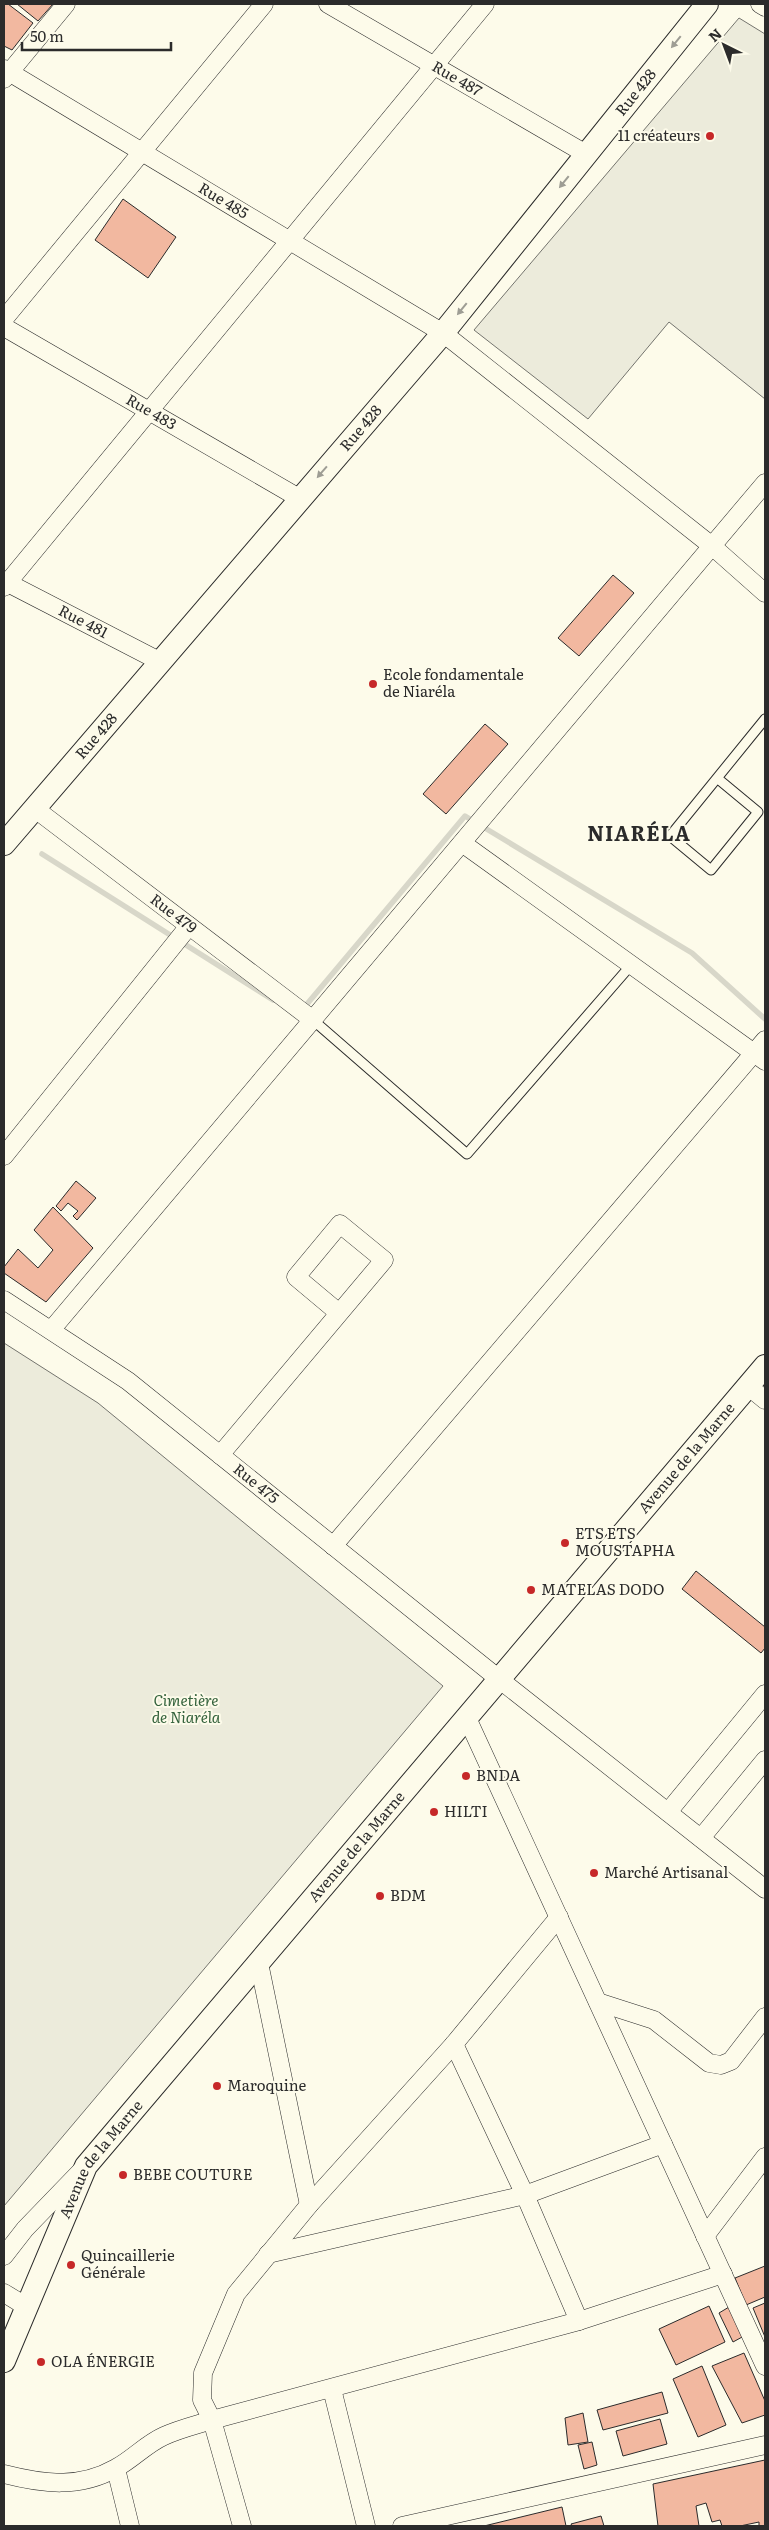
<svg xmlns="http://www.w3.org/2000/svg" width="769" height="2530" font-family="Literata,serif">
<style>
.green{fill:#ecebdb;stroke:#74746e}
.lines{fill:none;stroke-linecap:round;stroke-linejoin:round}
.stream{stroke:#d8d7c9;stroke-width:5.5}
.building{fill:#f2b8a0;stroke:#2b2b2b}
.service-casing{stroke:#2b2b2b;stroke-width:11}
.minor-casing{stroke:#2b2b2b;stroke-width:19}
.tertiary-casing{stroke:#2b2b2b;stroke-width:24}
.service{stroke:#fdfbea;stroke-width:9}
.minor{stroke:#fdfbea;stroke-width:18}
.tertiary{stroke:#fdfbea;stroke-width:22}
.oneway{fill:#9e9d94}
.poi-dot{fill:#c62828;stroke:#fdfbea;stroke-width:2}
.labels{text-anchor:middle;stroke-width:4;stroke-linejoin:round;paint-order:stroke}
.street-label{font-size:15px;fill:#2b2b2b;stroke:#fdfbea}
.poi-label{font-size:15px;fill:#2b2b2b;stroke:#fdfbea;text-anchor:start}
.park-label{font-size:15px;font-style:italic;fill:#34623c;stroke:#fdfbea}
.district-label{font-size:20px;font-weight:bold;letter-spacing:1px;fill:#2b2b2b;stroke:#fdfbea}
</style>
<rect width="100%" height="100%" fill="#fdfbea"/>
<path class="green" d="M739,18L765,34V399L669,322L588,419L474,330Z
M4,1343L98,1403L443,1686L4,2206Z"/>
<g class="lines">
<path class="stream" d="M42,854L273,1000
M302,1010L465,816L692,953L765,1019"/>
</g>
<path class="building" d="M4,4H8L33,23L12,50L4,46Z
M17,4H53L38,21Z
M123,199L176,237L148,278L95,240Z
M613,575L634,593L579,656L558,638Z
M485,724L508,744L446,814L423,794Z
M76,1181L96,1198L77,1220L73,1216L78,1211L68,1203L61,1211L56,1206Z
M53,1207L93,1248L46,1302L4,1273V1267L18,1249L38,1268L53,1250L34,1230Z
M696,1571L765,1627V1648L761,1653L682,1589Z
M765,2266V2297L746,2305L735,2278Z
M765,2303V2337L753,2308Z
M709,2306L725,2342L676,2365L659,2329Z
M729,2307L744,2336L733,2342L719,2313Z
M744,2353L765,2401V2415L742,2423L712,2366Z
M702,2366L726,2425L698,2437L673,2379Z
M662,2392L668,2413L603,2430L597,2410Z
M583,2413L588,2442L568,2445L565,2418Z
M660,2419L667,2444L623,2456L616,2431Z
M592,2442L597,2465L584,2469L578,2445Z
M765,2460V2526H759V2522L740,2526H722L720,2520L712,2522L706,2503L696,2506L699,2526H658L653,2484Z
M562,2507L566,2526H484Z
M601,2516L604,2526H572L571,2524Z"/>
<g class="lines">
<defs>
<path id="service" d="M717,778L758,812L711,870L670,836L765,719
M313,1020L467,1154L632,964"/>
<g id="minor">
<path id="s1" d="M328,4L586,154"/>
<path d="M760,4L765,7"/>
<path id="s2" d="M4,69L443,333L712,546L765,593"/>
<path d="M4,79L66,4"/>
<path d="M4,319L264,4"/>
<path id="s3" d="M4,327L299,498"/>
<path id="s4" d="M4,581L161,662"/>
<path d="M4,587L485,4"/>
<path id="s5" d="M34,808L313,1020"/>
<path d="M462,843L765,1061"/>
<path d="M4,1156L189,926"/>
<path id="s6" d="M4,1300L128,1381L499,1679L765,1889"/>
<path d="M52,1329L765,483"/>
<path d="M748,1386L765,1400"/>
<path d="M220,1455L384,1260L340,1224L296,1277L339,1313"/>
<path d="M333,1546L765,1040"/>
<path d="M467,1718L765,2366"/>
<path d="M668,1812L765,1694"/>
<path d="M701,1838L765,1760"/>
<path d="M259,1963L309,2205"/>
<path d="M598,2002L654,2020L709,2063L721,2065L731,2061L765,2017"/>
<path d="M454,2044L525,2195L579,2321"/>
<path d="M705,2236L765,2157"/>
<path d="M268,2254L525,2195L663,2144"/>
<path d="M4,2256L25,2229L81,2171"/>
<path d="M4,2293L27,2307"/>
<path d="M332,2389L366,2526"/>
<path d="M116,2469L130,2526"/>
<path d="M4,2474C43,2484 79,2489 116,2468C133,2459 146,2444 164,2436C179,2429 196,2425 212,2420L579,2321L723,2274"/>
<path d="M242,2526L212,2420L202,2400L203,2373L236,2294L309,2205L454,2044L559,1917"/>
<path d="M402,2526L765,2445"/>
</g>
<g id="tertiary">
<path id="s7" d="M4,844L443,333L707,4"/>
<path id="s8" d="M4,2361L86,2166L765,1366"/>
</g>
</defs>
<use href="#service" class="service-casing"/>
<use href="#minor" class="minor-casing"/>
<use href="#tertiary" class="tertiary-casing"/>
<use href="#service" class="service"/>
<use href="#minor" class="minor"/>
<use href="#tertiary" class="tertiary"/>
</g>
<defs><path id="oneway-solid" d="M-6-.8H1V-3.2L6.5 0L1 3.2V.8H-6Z" transform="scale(1.25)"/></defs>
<g class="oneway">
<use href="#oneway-solid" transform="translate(676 42) rotate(129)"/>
<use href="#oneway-solid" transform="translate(564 182) rotate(129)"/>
<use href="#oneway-solid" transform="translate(462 309) rotate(129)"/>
<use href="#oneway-solid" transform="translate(322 472) rotate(131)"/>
</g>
<g class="poi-dot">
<circle cx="710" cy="136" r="5"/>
<circle cx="373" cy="684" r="5"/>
<circle cx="565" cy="1543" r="5"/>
<circle cx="531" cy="1590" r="5"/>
<circle cx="466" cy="1776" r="5"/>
<circle cx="434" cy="1812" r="5"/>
<circle cx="594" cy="1873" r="5"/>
<circle cx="380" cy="1896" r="5"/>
<circle cx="217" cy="2086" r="5"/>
<circle cx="123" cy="2175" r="5"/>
<circle cx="71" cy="2265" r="5"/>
<circle cx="41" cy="2362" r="5"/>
</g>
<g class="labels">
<g class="street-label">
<text dy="5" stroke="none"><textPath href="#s1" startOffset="149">Rue 487</textPath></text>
<text dy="5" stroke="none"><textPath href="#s7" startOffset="982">Rue 428</textPath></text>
<text dy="5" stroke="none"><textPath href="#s2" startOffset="256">Rue 485</textPath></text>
<text dy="5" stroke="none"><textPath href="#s3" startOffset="170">Rue 483</textPath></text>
<text dy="5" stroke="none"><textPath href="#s7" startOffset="548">Rue 428</textPath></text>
<text dy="5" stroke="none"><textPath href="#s4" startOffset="89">Rue 481</textPath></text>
<text dy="5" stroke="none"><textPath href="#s7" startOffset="142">Rue 428</textPath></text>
<text dy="5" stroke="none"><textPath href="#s5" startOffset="175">Rue 479</textPath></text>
<text dy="5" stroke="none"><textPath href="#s8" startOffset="1140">Avenue de la Marne</textPath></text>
<text dy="5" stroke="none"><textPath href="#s6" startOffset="312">Rue 475</textPath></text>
<text dy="5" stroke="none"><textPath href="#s8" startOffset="630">Avenue de la Marne</textPath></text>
<text dy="5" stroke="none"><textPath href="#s8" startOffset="225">Avenue de la Marne</textPath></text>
</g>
<g class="poi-label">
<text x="700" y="141" text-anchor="end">11 créateurs</text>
<text x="383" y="680">Ecole fondamentale<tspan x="383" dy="17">de Niaréla</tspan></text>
<text x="575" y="1539">ETS ETS<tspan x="575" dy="17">MOUSTAPHA</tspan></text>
<text x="541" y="1595">MATELAS DODO</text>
<text x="476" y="1781">BNDA</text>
<text x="444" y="1817">HILTI</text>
<text x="604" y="1878">Marché Artisanal</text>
<text x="390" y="1901">BDM</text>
<text x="227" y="2091">Maroquine</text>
<text x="133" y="2180">BEBE COUTURE</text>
<text x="81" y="2261">Quincaillerie<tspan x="81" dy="17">Générale</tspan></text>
<text x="51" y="2367">OLA ÉNERGIE</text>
</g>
<g class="park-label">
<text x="186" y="1706">Cimetière<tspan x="186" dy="17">de Niaréla</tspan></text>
</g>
<g class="district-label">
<text x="639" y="841">NIARÉLA</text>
</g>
</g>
<rect width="769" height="2530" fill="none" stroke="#2b2b2b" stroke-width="10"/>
<g transform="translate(724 45) rotate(318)" stroke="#fdfbea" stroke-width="4" paint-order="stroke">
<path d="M0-4L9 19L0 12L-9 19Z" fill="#2b2b2b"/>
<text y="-8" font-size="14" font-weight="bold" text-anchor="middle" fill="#2b2b2b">N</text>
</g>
<path d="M22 42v8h149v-8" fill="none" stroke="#2b2b2b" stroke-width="2.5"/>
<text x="30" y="42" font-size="15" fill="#2b2b2b" stroke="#fdfbea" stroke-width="4" paint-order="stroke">50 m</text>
</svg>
